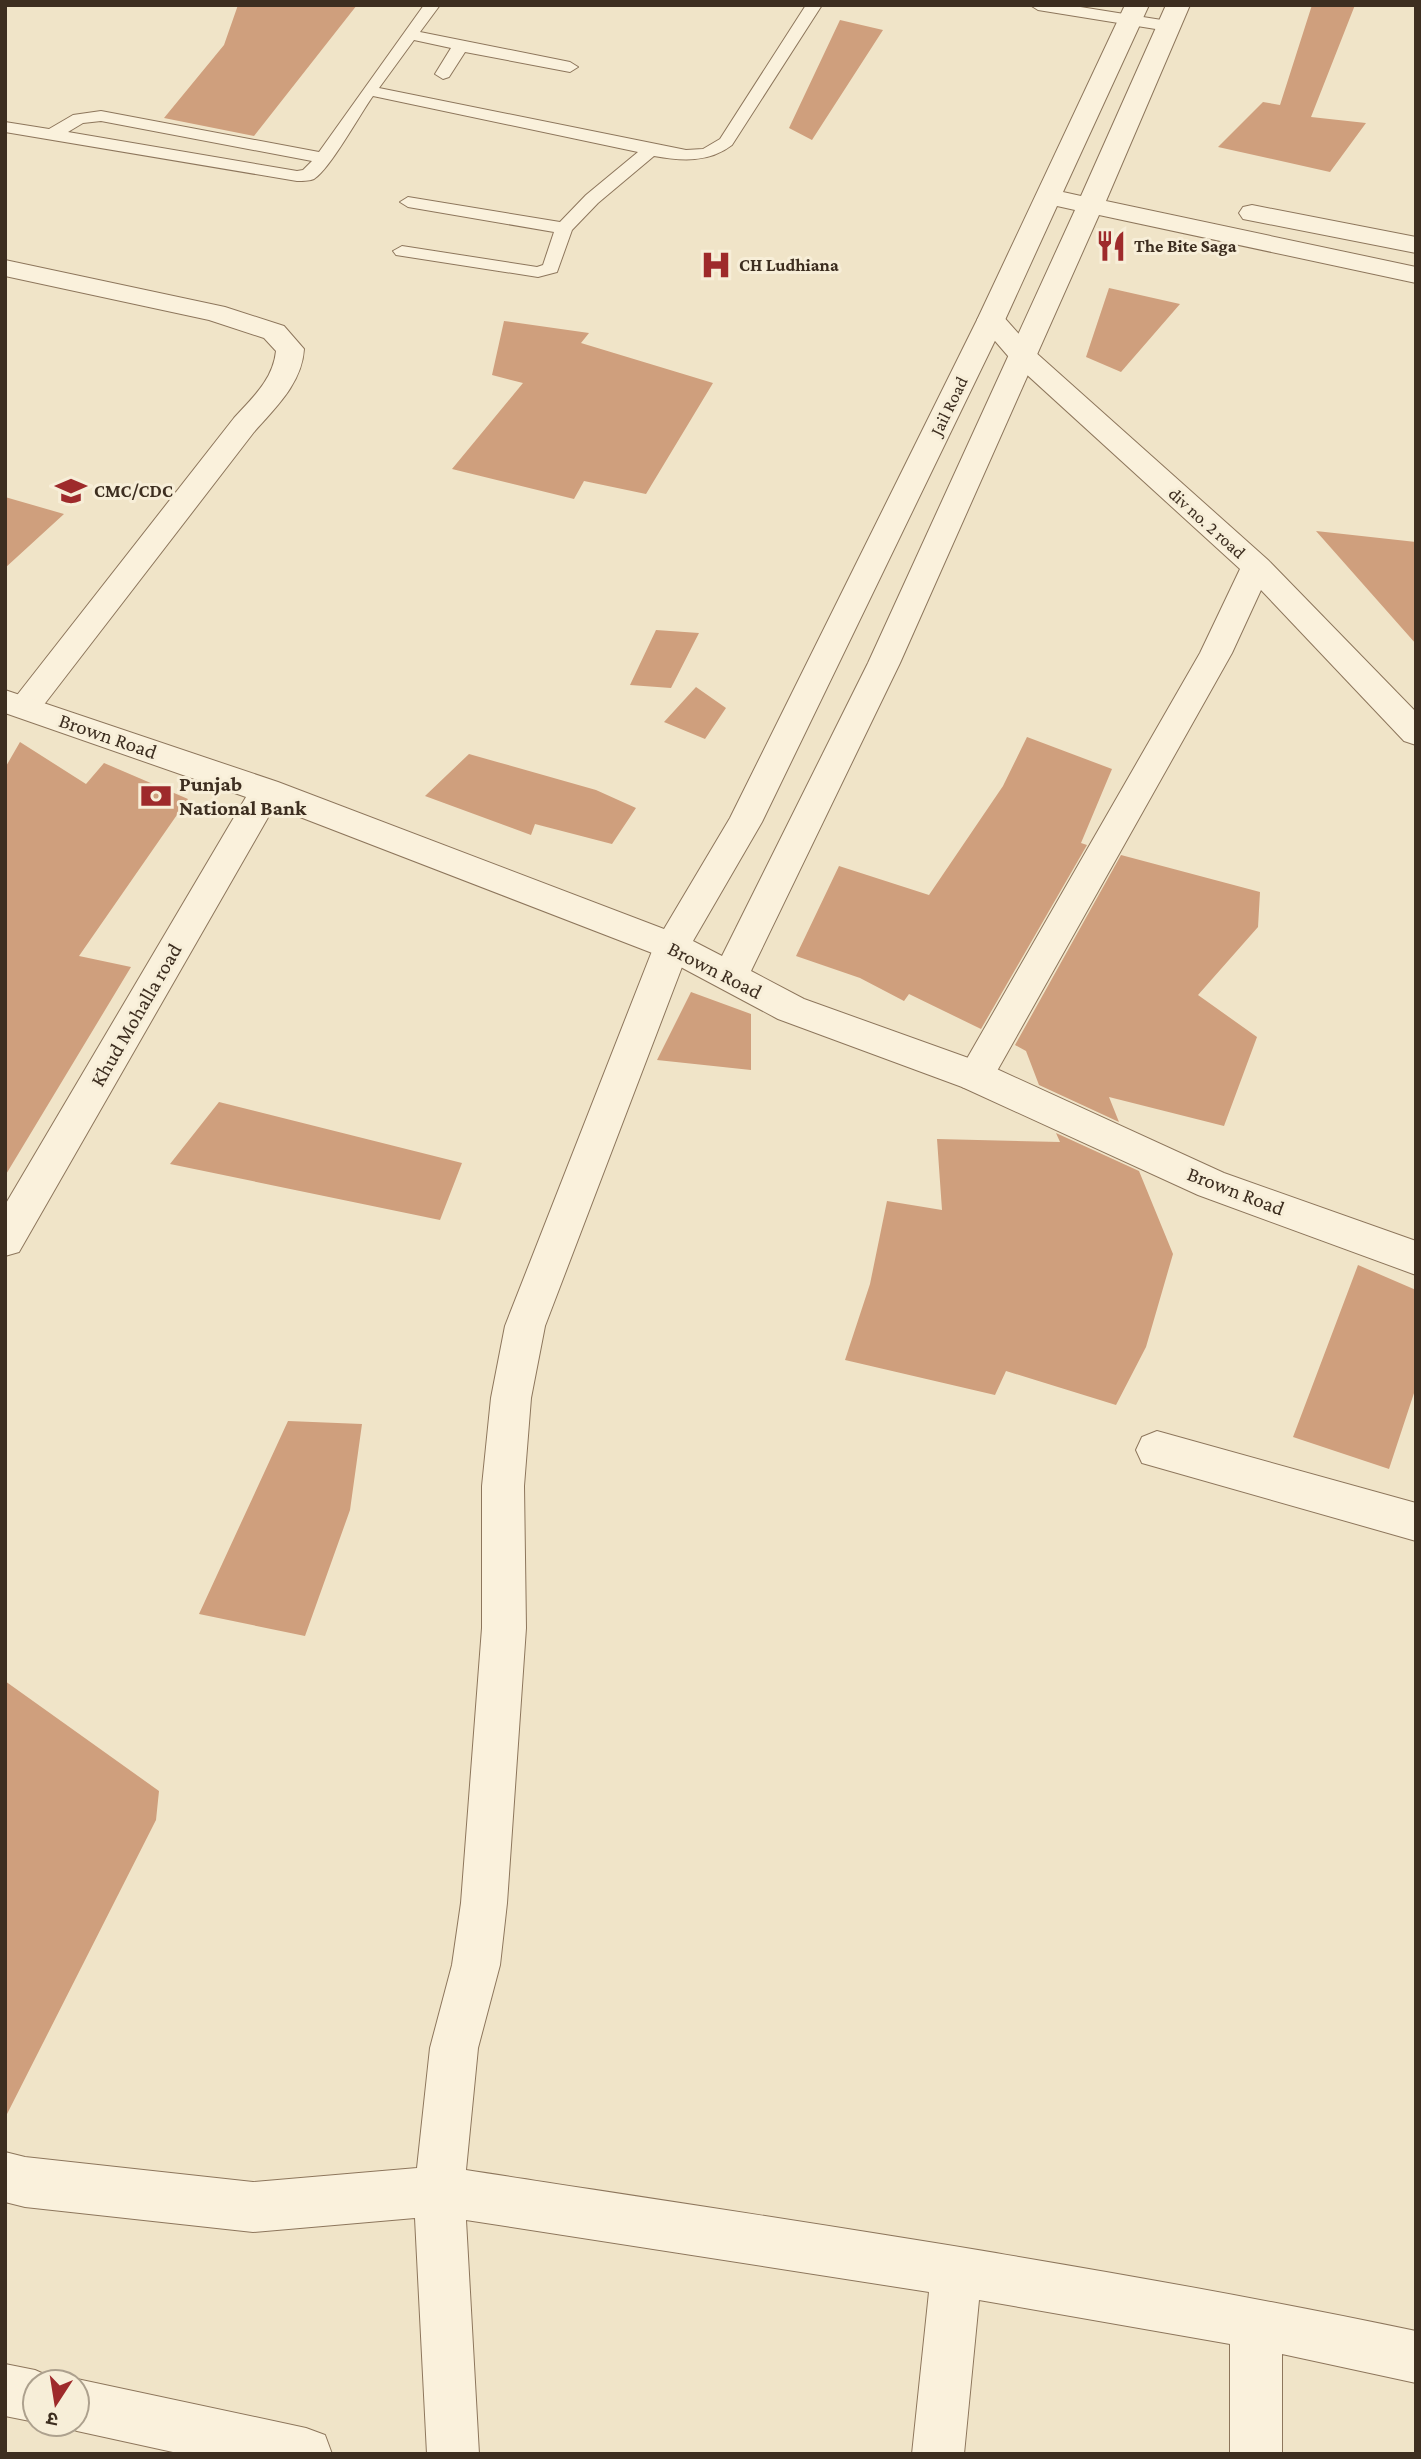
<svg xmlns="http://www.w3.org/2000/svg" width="1421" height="2459" font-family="'Crimson Pro','Noto Sans Devanagari',serif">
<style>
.building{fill:#cf9f7d}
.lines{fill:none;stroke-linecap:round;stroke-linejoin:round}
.service-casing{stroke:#8d765c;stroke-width:2}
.minor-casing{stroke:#8d765c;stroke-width:2}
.tertiary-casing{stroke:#8d765c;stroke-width:2}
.service{fill:#faf1dc;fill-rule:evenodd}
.minor{fill:#faf1dc;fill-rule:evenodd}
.tertiary{fill:#faf1dc;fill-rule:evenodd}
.labels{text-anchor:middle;stroke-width:6;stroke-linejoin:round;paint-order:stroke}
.far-poi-label{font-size:18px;font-weight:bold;fill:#3d2e20;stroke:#f7eed8;text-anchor:start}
.far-street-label{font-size:18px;fill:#3d2e20;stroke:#f7eed8}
.street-label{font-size:21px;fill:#3d2e20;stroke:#f7eed8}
.poi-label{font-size:21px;font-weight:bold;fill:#3d2e20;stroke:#f7eed8;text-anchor:start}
</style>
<rect width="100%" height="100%" fill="#f0e4c8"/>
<path class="building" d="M238,5H357L254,136L164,118L224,45Z
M1312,5H1355L1311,117L1366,123L1330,172L1218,147L1263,102L1280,105Z
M840,20L883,30L812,140L789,128Z
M1109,288L1180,304L1121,372L1086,357Z
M504,321L589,333L581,343L713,383L646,494L584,481L574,499L452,469L523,383L492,375Z
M5,497L64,514L5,568Z
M1316,531L1416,542V644Z
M656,630L699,633L671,688L630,685Z
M696,687L726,708L705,739L664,722Z
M1027,737L1112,769L1081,843L1087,845L981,1029L909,994L904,1001L860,978L796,956L839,866L929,895L1003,786Z
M20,742L86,784L104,763L188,799L79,956L131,967L5,1176V768Z
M469,754L596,790L636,808L612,844L535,824L531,835L425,796Z
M1121,855L1260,892L1258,927L1198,995L1257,1037L1224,1126L1109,1097L1119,1122L1039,1085L1026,1051L1015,1045Z
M691,992L751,1014V1070L657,1060Z
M219,1102L462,1163L440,1220L170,1164Z
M1056,1133L1139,1171L1173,1254L1146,1347L1116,1405L1006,1371L995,1395L845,1360L870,1284L887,1201L942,1210L937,1139L1060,1142Z
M1358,1265L1416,1290V1387L1389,1469L1293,1437Z
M288,1421L362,1424L350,1510L305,1636L199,1614Z
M5,1681L159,1791L156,1820L5,2118Z"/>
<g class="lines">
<defs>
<path id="service" d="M424,5H440L420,32L570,62L578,67L570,72L465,52L449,77L443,79L435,74L451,48L414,40L379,88L686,150L703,149L720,139L806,5H822L732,145C709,163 681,161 654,156L598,203L572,230L557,272L538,277L396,255L393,251L402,246L537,267L543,265L554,232L408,207L400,202L408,197L560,222L586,195L638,152L373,96C360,114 330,169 314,179C309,181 302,181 297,181L5,132V122L49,129L73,115L101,111L319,152ZM101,121L312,161L303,170L297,171L68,132L83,123Z
M1030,5H1068L1168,21L1176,26L1168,31L1038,10Z"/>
<path id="minor" d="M5,260L225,307L284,326L304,349C302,383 276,407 254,432L36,715L25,719L14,715L9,707L14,699L234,418C252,398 273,380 276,351L264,338L209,320L5,276Z
M991,311L1001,314L1034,351L1268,560L1416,712V745L1404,741L1261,590L1232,653L988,1087L975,1091L962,1087L957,1076L1200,653L1240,569L1014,363L977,320L981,314Z
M672,932L684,936L690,946L545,1326L531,1398L524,1486L526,1628L507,1903L500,1965L478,2048L466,2170C783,2219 1101,2265 1416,2331V2383L1282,2354V2454H1230V2344L979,2300L964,2454H912L929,2292L466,2220L479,2454H427L415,2218L253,2232L25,2207L5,2202V2152L25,2157L253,2182L417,2168L430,2048L452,1965L461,1903L482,1628V1486L491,1398L505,1326L654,946L660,936Z
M1157,1431L1416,1503V1541L1142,1463L1136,1450L1142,1437Z
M5,2364L35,2370L53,2378L55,2382H35V2422L5,2416Z
M77,2379L306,2428L325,2435L332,2454H182L77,2431L60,2424H77V2382H70Z"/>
<path id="tertiary" d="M1125,5H1149L1063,192L1081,196L1166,5H1190L1106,201L1416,267V283L1099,215L900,663L751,971L804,999L988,1065L1224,1173L1416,1241V1275L1198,1195L962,1087L778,1019L660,956L274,807L19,1252L5,1256V1205L246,797L5,713V690L278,782L664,929L730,818L977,320ZM1057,206L1075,210L868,663L722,956L693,941L762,822L1005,320Z
M1252,205L1416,237V253L1243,219L1239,213L1243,207Z"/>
</defs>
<use href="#service" class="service-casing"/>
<use href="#minor" class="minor-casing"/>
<use href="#tertiary" class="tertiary-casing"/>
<use href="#service" class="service"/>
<use href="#minor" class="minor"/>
<use href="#tertiary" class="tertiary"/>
</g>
<defs>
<symbol id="restaurant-bare" viewBox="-9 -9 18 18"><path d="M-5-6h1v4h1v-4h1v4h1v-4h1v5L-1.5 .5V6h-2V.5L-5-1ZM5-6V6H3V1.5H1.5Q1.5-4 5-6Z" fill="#9e2a2b" stroke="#f7eed8" stroke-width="2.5" paint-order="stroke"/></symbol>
<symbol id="hospital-bare" viewBox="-9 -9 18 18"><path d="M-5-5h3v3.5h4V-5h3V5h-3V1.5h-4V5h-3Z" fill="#9e2a2b" stroke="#f7eed8" stroke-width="2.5" paint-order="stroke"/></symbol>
<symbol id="university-bare" viewBox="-9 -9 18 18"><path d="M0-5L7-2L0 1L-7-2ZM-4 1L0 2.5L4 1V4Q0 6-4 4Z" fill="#9e2a2b" stroke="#f7eed8" stroke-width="2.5" paint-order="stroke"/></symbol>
<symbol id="bank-bare" viewBox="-9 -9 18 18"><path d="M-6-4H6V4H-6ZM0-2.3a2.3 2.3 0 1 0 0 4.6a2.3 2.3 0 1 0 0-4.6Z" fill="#9e2a2b" stroke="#f7eed8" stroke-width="2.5" paint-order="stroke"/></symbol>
</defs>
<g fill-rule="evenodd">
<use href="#restaurant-bare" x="1089" y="224" width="44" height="44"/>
<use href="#hospital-bare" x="694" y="243" width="44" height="44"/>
<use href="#university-bare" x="49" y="469" width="44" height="44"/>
<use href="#bank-bare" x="134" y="774" width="44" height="44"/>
</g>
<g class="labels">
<g class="far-poi-label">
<text x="1134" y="252">The Bite Saga</text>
<text x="739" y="271">CH Ludhiana</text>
<text x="94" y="497">CMC/CDC</text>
</g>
<g class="far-street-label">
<text transform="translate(949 406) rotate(-64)" y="6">Jail Road</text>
<text transform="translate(1207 523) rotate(42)" y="6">div no. 2 road</text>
</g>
<g class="street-label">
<text transform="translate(108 736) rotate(19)" y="7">Brown Road</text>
<text transform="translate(715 970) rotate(27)" y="7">Brown Road</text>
<text transform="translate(136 1015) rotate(-60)" y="7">Khud Mohalla road</text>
<text transform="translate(1236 1191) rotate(21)" y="7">Brown Road</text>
</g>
<g class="poi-label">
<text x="179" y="791">Punjab<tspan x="179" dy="24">National Bank</tspan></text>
</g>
</g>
<rect width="1421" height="2459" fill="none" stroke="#3d2e20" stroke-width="14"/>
<g transform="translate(56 2403) rotate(192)"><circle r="33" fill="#f7eed8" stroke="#ada18e" stroke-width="2"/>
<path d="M0-5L12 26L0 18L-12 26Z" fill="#9e2a2b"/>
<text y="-10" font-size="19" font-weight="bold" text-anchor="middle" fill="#3d2e20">उ</text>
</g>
</svg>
